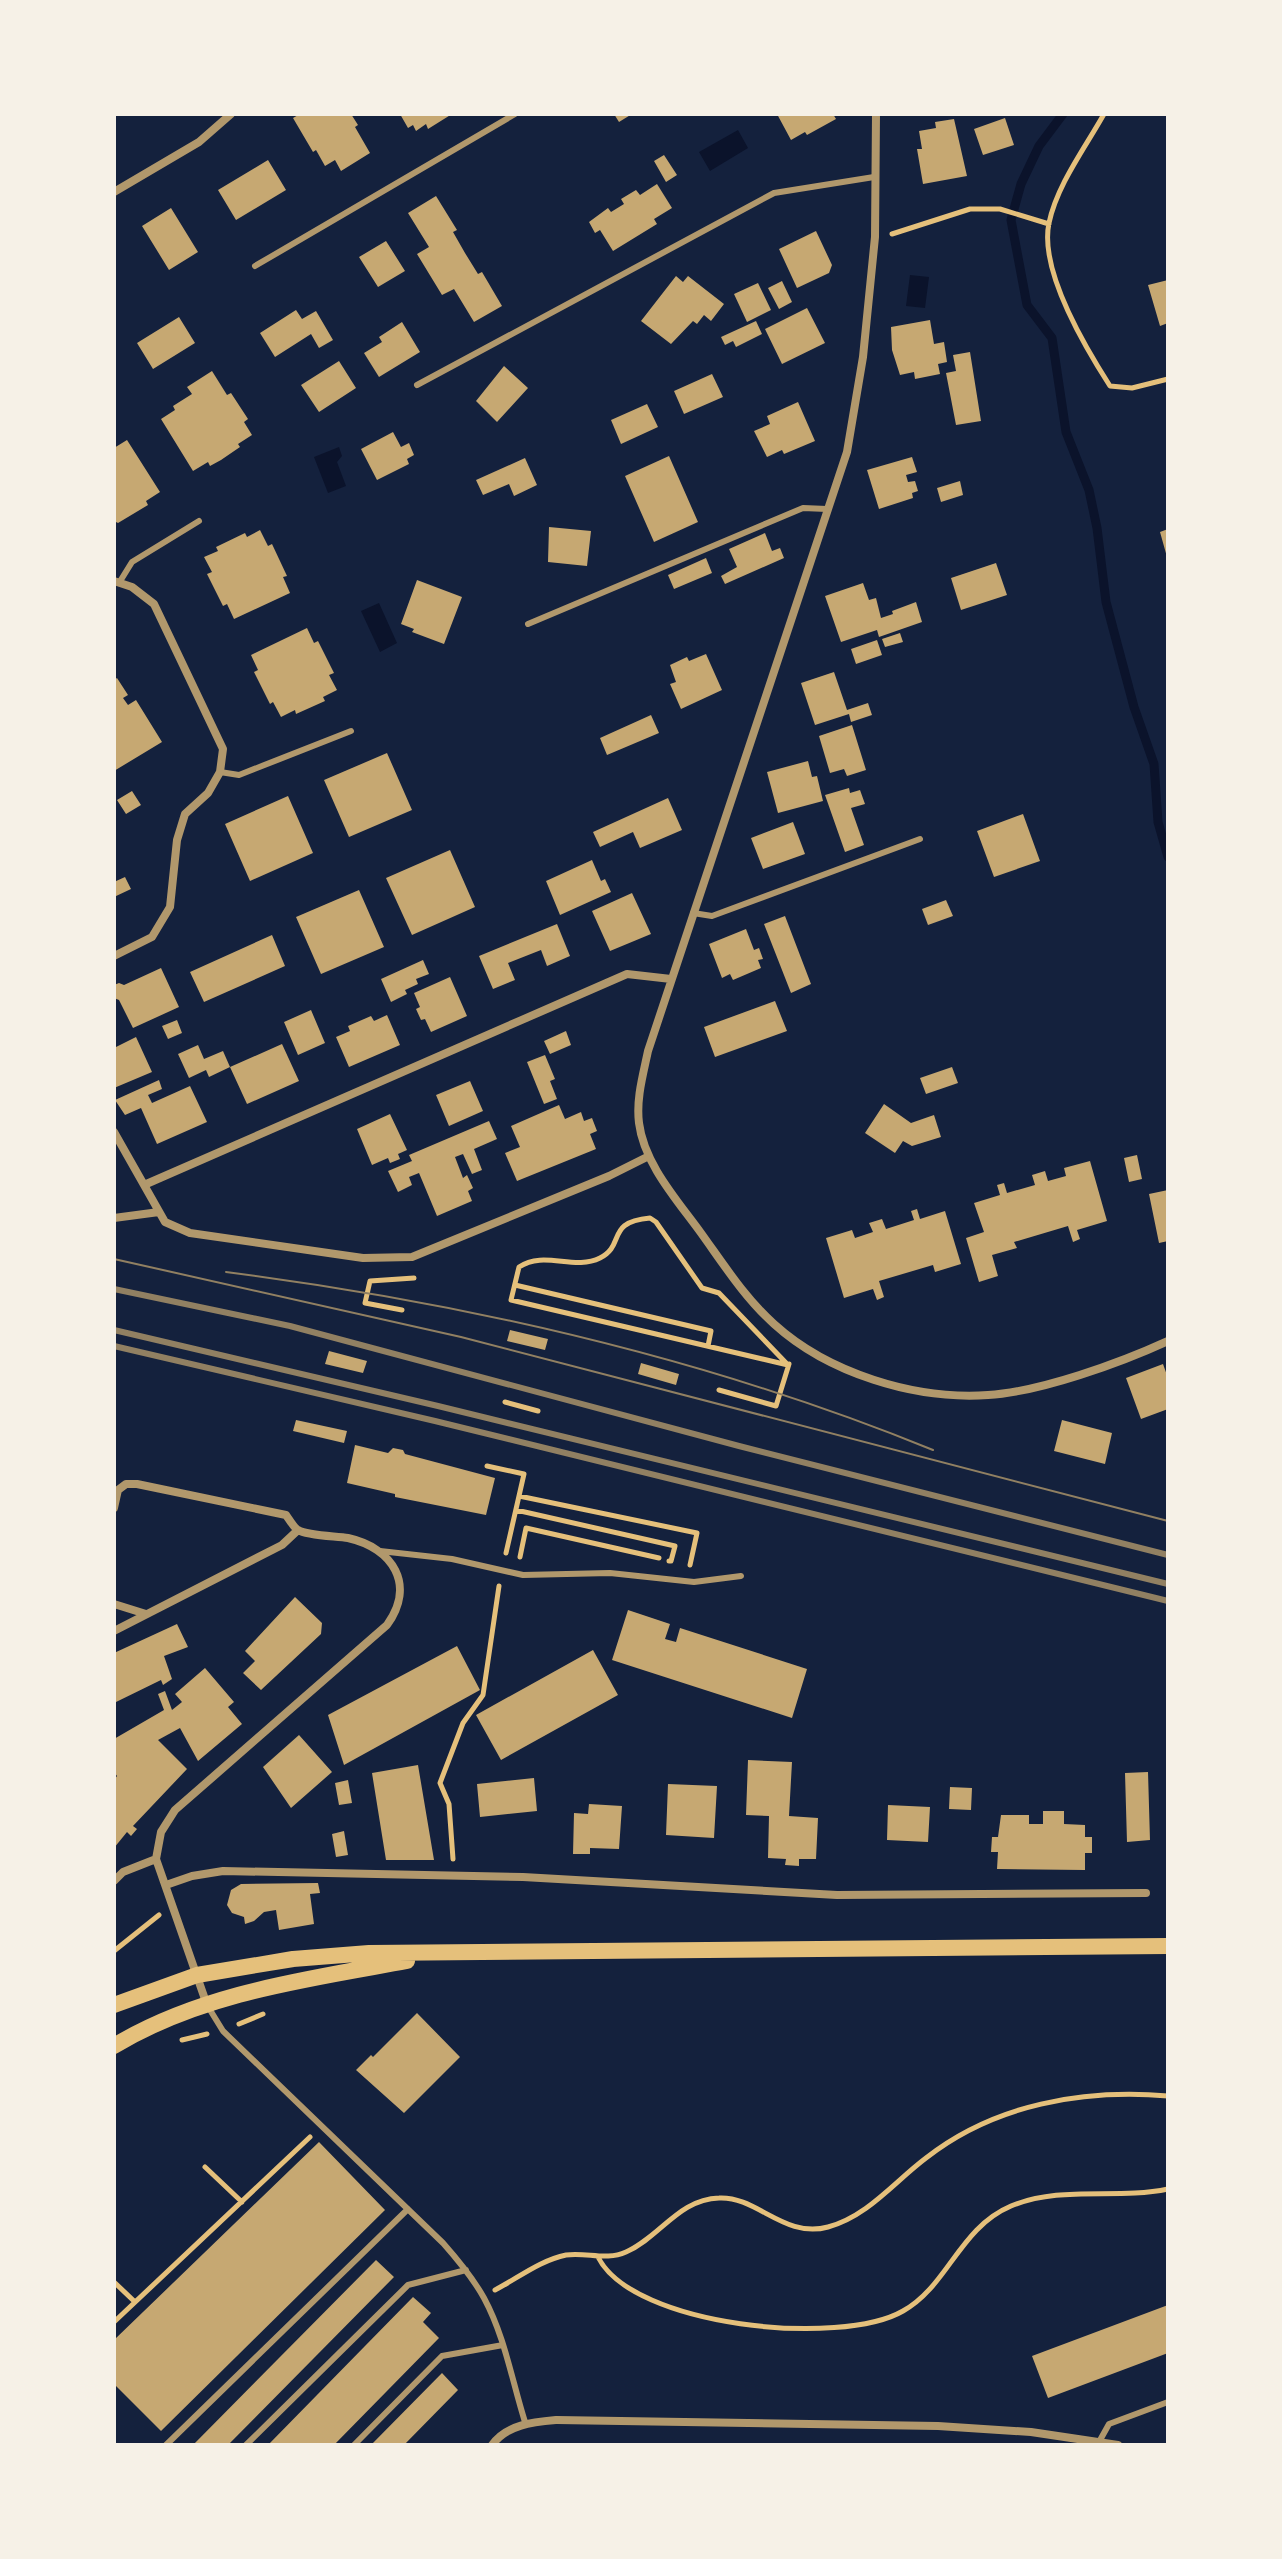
<svg xmlns="http://www.w3.org/2000/svg" width="1282" height="2559" font-family="'Public Sans',sans-serif">
<style>
.water{fill:#0b132b}
.lines{fill:none;stroke-linecap:round;stroke-linejoin:round}
.stream{stroke:#0b132b;stroke-width:9}
.building{fill:#c6a872}
.path{stroke:#e5c07b;stroke-width:5}
.service{stroke:#b1986c;stroke-width:6}
.minor{stroke:#b1986c;stroke-width:8}
.secondary{stroke:#e5c07b;stroke-width:16}
.tram{stroke:#918062;stroke-width:2}
.rail{stroke:#918062;stroke-width:6}
</style>
<rect width="100%" height="100%" fill="#14213d"/>
<path class="water" d="M738,130L748,148L710,171L699,152Z
M910,275L929,277L925,308L906,306Z
M339,447L342,456L337,462L346,486L328,493L314,457Z
M379,603L397,643L380,652L361,611Z"/>
<g class="lines">
<path class="stream" d="M1063,114L1039,146L1021,184L1011,220L1027,305L1052,338L1066,432L1089,490L1097,528L1106,602L1134,707L1154,764L1158,822L1168,857"/>
</g>
<path class="building" d="M300,114H351L358,125L355,127L370,153L341,171L335,160L325,166L316,150L313,152L293,118Z
M400,114H452L428,129L426,124L416,131L413,125L408,128Z
M614,114H632L619,122Z
M777,114H833L836,119L807,135L805,132L791,140Z
M1005,118L1014,145L983,155L974,129Z
M954,119L967,176L923,184L917,149H922L919,131L936,128L935,122Z
M664,155L677,175L666,182L654,161Z
M268,160L286,190L236,220L218,190Z
M657,184L672,208L654,219L657,224L613,251L600,230L595,233L589,222L608,208L611,212L624,204L621,199L636,190L640,195Z
M436,196L457,230L453,232L465,253L478,274L482,272L502,306L474,322L454,289L442,295L417,254L429,247L408,213Z
M171,208L198,252L169,270L142,226Z
M816,231L832,265L829,273L797,288L779,249Z
M386,241L405,271L378,287L359,257Z
M676,276L683,282L688,276L724,304L711,321L704,315L697,324L693,321L671,344L641,321Z
M1168,280V323L1160,326L1148,285Z
M782,281L792,302L779,309L768,288Z
M758,283L771,310L747,322L734,294Z
M807,308L825,343L782,364L765,329Z
M296,310L302,319L316,311L333,340L319,348L311,334L275,357L260,333Z
M179,317L195,343L153,369L137,343Z
M930,320L934,344L944,342L947,362L938,364L940,374L915,379L914,372L900,375L892,350L891,327Z
M756,321L762,334L736,347L733,341L725,345L721,337Z
M402,322L420,352L379,377L364,353L382,342L379,337Z
M970,352L981,421L956,425L946,373L956,371L953,355Z
M339,361L356,388L319,412L301,385Z
M504,366L528,388L497,422L476,401Z
M212,371L227,395L231,393L248,419L244,422L252,435L238,444L240,447L221,460L210,466L208,462L193,471L161,419L175,410L173,406L192,394L187,387Z
M712,374L723,397L684,414L674,391Z
M798,402L815,441L784,454L782,450L767,457L754,431L770,424L767,416Z
M647,404L658,427L621,444L611,420Z
M393,432L401,447L409,443L414,455L407,459L409,464L377,480L361,449Z
M127,440L160,492L146,501L148,505L118,523L114,521V448Z
M669,456L698,522L654,542L625,476Z
M912,457L917,472L906,475L908,482L915,481L918,491L912,493L913,498L879,509L867,470Z
M525,458L537,485L514,496L509,484L483,495L476,480Z
M960,481L963,495L941,502L937,488Z
M549,527L591,531L587,566L548,562Z
M1168,529V557H1167L1160,532Z
M260,530L268,546L272,544L287,576L283,577L290,593L234,619L227,604L223,606L207,574L212,572L204,557L218,551L216,547L245,533L247,537Z
M765,533L772,551L780,548L784,558L725,584L721,576L737,567L729,549Z
M706,558L712,573L674,589L668,575Z
M996,563L1007,595L961,610L951,578Z
M417,580L462,597L444,644L412,632L414,629L401,624Z
M863,583L869,600L876,598L881,618L893,614L892,611L916,602L922,622L879,637L877,630L841,642L825,596Z
M307,628L314,643L318,641L334,673L329,675L337,690L323,697L325,701L296,714L295,710L281,717L273,702L270,704L254,672L258,670L251,655Z
M900,633L903,642L885,647L882,639Z
M877,640L882,655L856,664L851,649Z
M706,654L722,690L681,709L670,684L676,682L670,665L687,657L689,661Z
M834,672L847,710L868,703L872,715L851,722L849,714L815,725L801,683Z
M117,678L128,695L123,698L128,705L136,700L162,742L114,771V680Z
M651,715L659,733L607,755L600,738Z
M852,725L866,770L847,776L844,769L830,773L819,736Z
M387,753L412,810L349,837L324,780Z
M808,761L812,777L817,776L823,801L778,813L767,772Z
M849,788L850,793L860,790L865,804L851,808L864,845L845,852L825,795Z
M132,791L141,805L126,814L117,800Z
M288,796L313,853L250,881L225,824Z
M668,798L682,830L640,848L633,832L600,847L593,832Z
M1023,814L1040,861L994,877L977,831Z
M793,822L805,854L763,869L751,838Z
M450,850L475,907L412,935L386,878Z
M592,860L601,881L605,879L611,892L560,915L546,881Z
M125,877L131,889L114,897V882Z
M359,890L384,947L321,974L296,917Z
M632,893L651,934L610,951L592,911Z
M946,900L953,916L928,925L922,909Z
M785,916L811,984L791,993L764,924Z
M557,924L570,956L547,966L541,950L508,963L515,980L493,989L479,956Z
M746,929L754,950L759,948L763,959L758,960L761,968L733,980L730,974L722,978L709,944Z
M272,935L285,966L204,1002L190,972Z
M423,960L429,974L416,979L418,984L405,990L407,994L391,1002L381,979Z
M161,968L179,1007L133,1028L119,1000L114,998V985L119,983L124,985Z
M450,977L467,1016L431,1032L425,1019L421,1020L416,1009L420,1007L414,993Z
M775,1001L787,1031L715,1057L704,1027Z
M311,1010L325,1043L298,1055L284,1022Z
M387,1015L400,1045L349,1067L336,1037L350,1031L348,1026L371,1016L374,1021Z
M177,1020L182,1033L168,1039L162,1026Z
M566,1031L571,1045L550,1054L544,1041Z
M136,1037L152,1072L114,1088V1048Z
M282,1044L299,1081L247,1104L230,1067Z
M198,1045L204,1059L223,1051L230,1067L209,1077L206,1070L189,1078L178,1054Z
M545,1055L555,1079L550,1081L557,1099L544,1104L527,1062Z
M952,1067L958,1083L926,1094L920,1078Z
M159,1080L162,1089L148,1095L152,1103L190,1086L207,1122L157,1144L141,1108L125,1115L115,1100Z
M470,1081L483,1111L449,1126L436,1095Z
M884,1104L911,1123L934,1115L941,1137L912,1146L903,1141L895,1153L865,1133Z
M559,1105L565,1119L581,1112L584,1121L592,1118L597,1131L590,1134L596,1149L517,1181L505,1153L520,1147L511,1126Z
M390,1114L407,1150L398,1154L400,1159L390,1163L388,1158L372,1165L357,1129Z
M489,1121L497,1139L474,1149L482,1170L472,1174L463,1154L455,1157L463,1178L467,1175L473,1188L468,1191L472,1201L437,1216L419,1173L409,1177L412,1185L398,1192L388,1171L412,1161L409,1155Z
M1137,1155L1142,1179L1129,1182L1124,1158Z
M1090,1161L1107,1221L1077,1230L1080,1239L1073,1242L1068,1226L1014,1242L1017,1248L992,1255L998,1276L979,1282L966,1238L984,1232L974,1203L1000,1195L997,1185L1004,1183L1007,1193L1035,1185L1032,1175L1045,1171L1048,1181L1066,1176L1064,1168Z
M1168,1190V1241L1159,1243L1149,1194Z
M917,1209L920,1219L945,1211L961,1264L935,1272L933,1265L879,1281L884,1297L877,1300L873,1289L844,1298L826,1238L852,1230L855,1238L873,1232L869,1223L882,1219L886,1229L914,1220L911,1211Z
M510,1330L548,1339L545,1350L507,1341Z
M329,1351L367,1361L363,1373L325,1364Z
M641,1363L679,1374L676,1385L638,1374Z
M1163,1364L1168,1378V1409L1141,1419L1126,1378Z
M296,1420L347,1431L344,1443L293,1431Z
M1062,1420L1112,1433L1105,1464L1054,1451Z
M355,1445L388,1453L393,1448L403,1450L405,1454L495,1478L486,1515L395,1497V1494L347,1483Z
M295,1597L322,1623L321,1634L261,1690L243,1673L255,1661L245,1651Z
M628,1610L670,1624L665,1639L676,1642L680,1628L807,1669L792,1718L612,1660Z
M177,1624L188,1647L164,1656L172,1679L163,1685L161,1680L114,1703V1653Z
M457,1646L480,1690L344,1765L328,1715Z
M593,1650L618,1695L501,1760L476,1715Z
M205,1668L234,1702L228,1707L242,1724L198,1761L180,1728L158,1740L187,1769L133,1826L137,1829L131,1836L127,1832L114,1848V1780L117,1776L114,1772V1739L164,1710L158,1694L165,1691L172,1710L182,1702L175,1694Z
M299,1735L332,1772L291,1808L263,1767Z
M748,1760L792,1762L789,1816L818,1818L816,1859H799V1866L785,1865L786,1859L768,1858L769,1816L746,1815Z
M418,1765L434,1860H386L372,1773Z
M1148,1772L1150,1840L1127,1842L1125,1773Z
M534,1778L537,1811L480,1817L477,1784Z
M348,1780L352,1803L339,1805L335,1783Z
M668,1784L717,1786L714,1838L666,1835Z
M950,1787L972,1788L971,1810L949,1809Z
M589,1804L622,1806L619,1849L590,1848V1854H573L574,1813L588,1814Z
M888,1805L930,1807L928,1842L887,1840Z
M1043,1811H1064V1824L1085,1825V1837H1092V1853H1085V1870L997,1869L998,1852H991L992,1837H998L1001,1815H1029V1824H1043Z
M344,1831L348,1855L336,1857L332,1834Z
M318,1883L320,1893L310,1894L314,1924L279,1930L276,1910L264,1912L254,1921L245,1924L244,1917L232,1913L227,1905L231,1890L241,1884Z
M417,2013L460,2057L404,2113L356,2070L371,2055L373,2057Z
M319,2142L385,2210L161,2431L114,2384V2340Z
M376,2260L394,2277L228,2445H193Z
M413,2297L431,2313L423,2322L439,2338L334,2445H268Z
M1168,2305V2353L1048,2398L1032,2356Z
M442,2373L458,2390L404,2445H371Z"/>
<g class="lines">
<path class="path" d="M1104,114C1085,148 1057,185 1049,223C1039,270 1085,347 1110,386L1132,388L1168,379
M892,234L970,209H1000L1049,224
M650,1218L656,1222L702,1288L719,1293L788,1365L511,1300L519,1267C544,1250 574,1271 600,1258C626,1245 605,1222 650,1218Z
M515,1285L711,1331L708,1346
M402,1310L365,1303L370,1281L414,1278
M719,1390L776,1406L789,1364
M505,1402L538,1411
M487,1466L524,1474L506,1553
M519,1496L697,1533L690,1565
M516,1510L675,1546L671,1561H669
M520,1557L526,1528L659,1558
M453,1859L449,1804L440,1783L463,1723L483,1695L499,1586
M114,1951L159,1915
M239,2024L263,2014
M182,2040L207,2034
M205,2167L242,2202
M598,2257C633,2327 841,2347 903,2311C948,2286 959,2228 1011,2206C1062,2185 1116,2200 1168,2189
M114,2282L135,2302
M495,2290C518,2278 541,2260 566,2255C587,2252 606,2261 626,2252C660,2237 679,2199 719,2198C757,2196 784,2239 828,2227C868,2216 894,2182 926,2158C995,2104 1083,2089 1168,2096
M114,2322L310,2137"/>
<path class="service" d="M255,266L515,114
M417,385L774,193L874,177
M119,583L132,562L199,521
M528,624L803,508L827,509
M220,772L239,775L351,731
M693,913L712,916L920,839
M380,1551L452,1559L523,1575L610,1573L694,1582L741,1576
M207,2005L223,2031L443,2243C458,2260 473,2278 484,2298C505,2337 512,2381 525,2422
M1099,2442L1109,2424L1168,2402
M166,2445L408,2209
M246,2445L408,2285L466,2270
M354,2445L442,2356L503,2345"/>
<path class="minor" d="M876,114L875,237L863,357L847,452L648,1051C643,1075 636,1099 639,1123C644,1164 678,1201 701,1233C724,1265 745,1298 774,1324C828,1373 914,1400 988,1395C1040,1392 1120,1363 1168,1341
M114,192L199,142L231,114
M114,581L132,587L154,604L223,749L220,772L208,793L185,814L177,840L170,907L152,937L114,956
M114,1132L165,1222L190,1233L363,1258L412,1257L609,1176L649,1156
M144,1185L627,974L671,979
M114,1218L159,1212
M114,1508L118,1490L126,1484H137L286,1515C289,1519 294,1528 298,1530C308,1536 336,1536 348,1538C393,1548 416,1585 387,1625L175,1810L161,1832L156,1859L207,2005
M114,1604L146,1614
M114,1631L282,1545L298,1530
M114,1881L123,1872L156,1859
M166,1885L192,1876L223,1871L523,1877L837,1895L1146,1893
M492,2445C507,2424 534,2422 557,2420L938,2426L1031,2432L1118,2445"/>
<path class="secondary" d="M114,2005L197,1975L293,1959L369,1953L1168,1946
M114,2046C201,1993 308,1979 407,1961"/>
<path class="tram" d="M114,1259L461,1337L1168,1521
M226,1272C467,1303 707,1358 933,1450"/>
<path class="rail" d="M114,1289L290,1326L739,1446L1168,1555
M114,1330L438,1406L1168,1584
M114,1346L435,1421L1168,1601"/>
</g>
<rect width="1282" height="2559" fill="none" stroke="#f6f1e7" stroke-width="232"/>
</svg>
